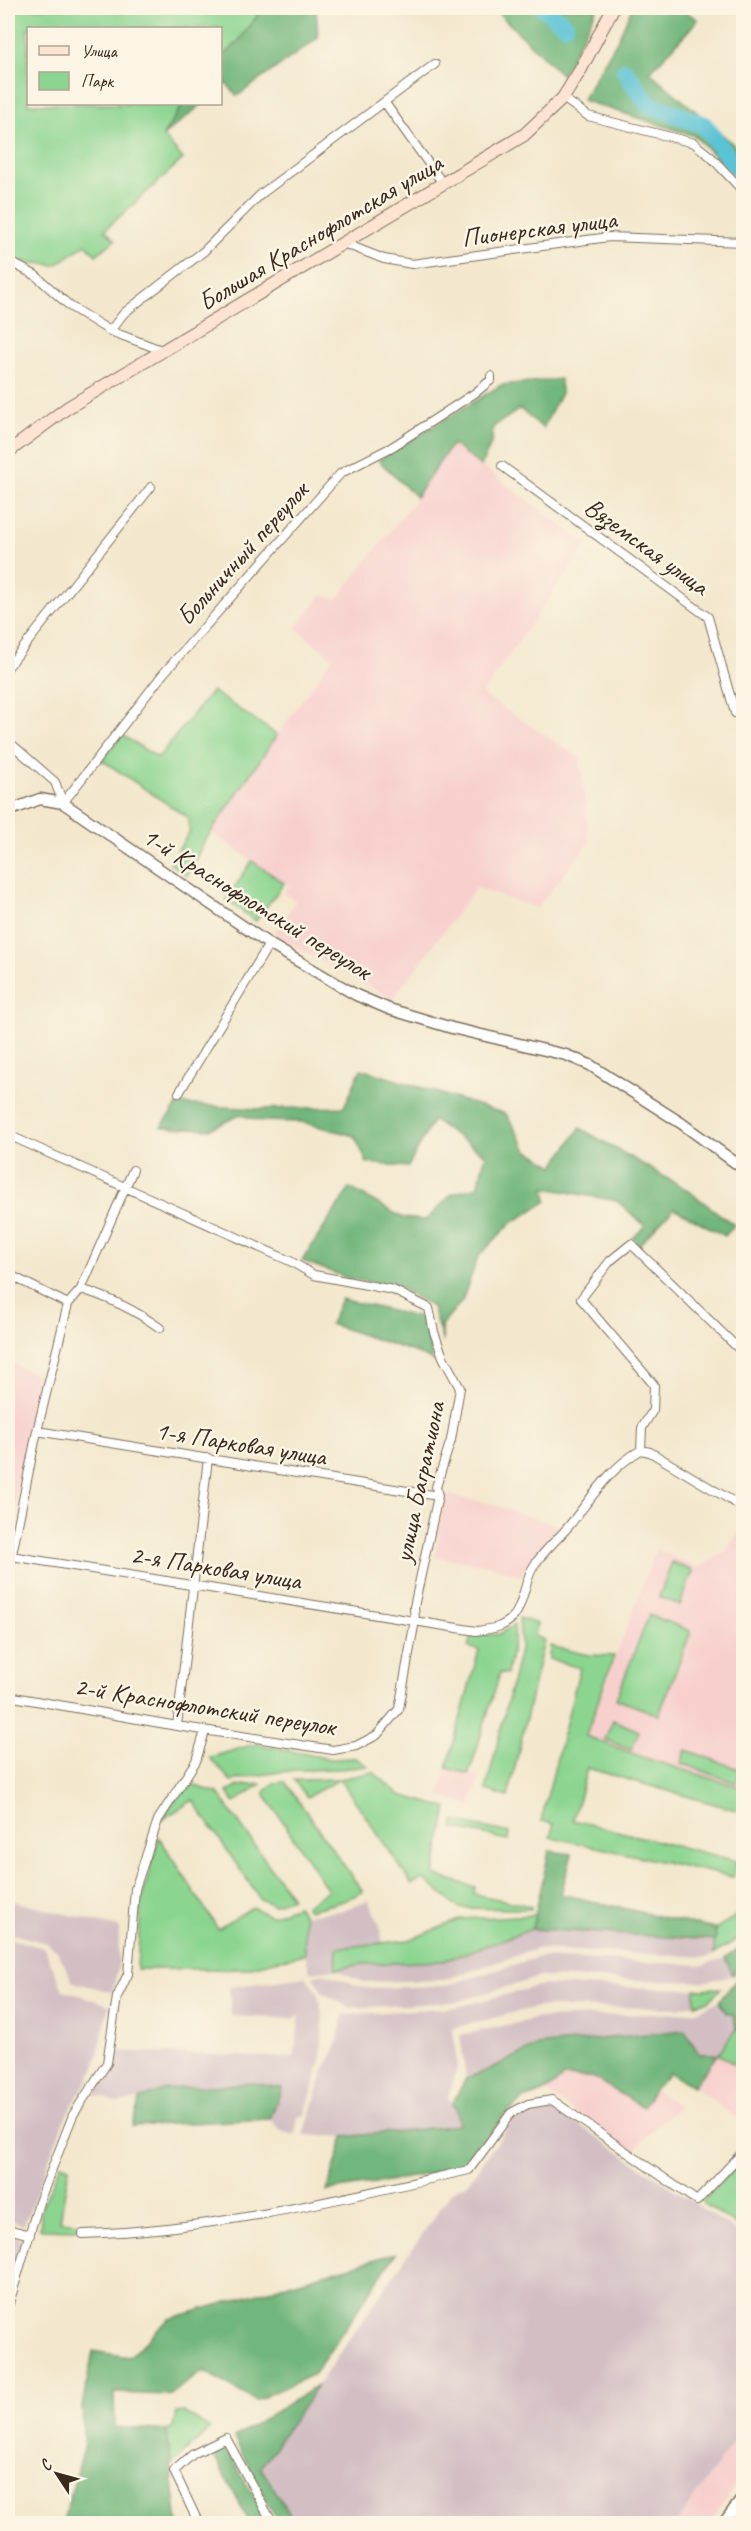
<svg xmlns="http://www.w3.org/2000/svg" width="751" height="2531" font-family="Caveat,sans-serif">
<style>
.built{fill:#f7d0cd}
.industrial{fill:#d2bec3}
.green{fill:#8cd591;stroke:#648058;stroke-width:1.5}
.forest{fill:#71b67b;stroke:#56704c;stroke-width:1.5}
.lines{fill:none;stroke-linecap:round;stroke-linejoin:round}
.river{stroke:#5ac3d6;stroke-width:18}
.minor-casing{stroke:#7b6c5b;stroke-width:10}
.tertiary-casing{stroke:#7b6c5b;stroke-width:13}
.secondary-casing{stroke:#7b6c5b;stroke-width:14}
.minor{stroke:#fff;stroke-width:8}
.tertiary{stroke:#fff;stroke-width:10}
.secondary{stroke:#fde4d1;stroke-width:12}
.labels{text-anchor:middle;stroke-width:5;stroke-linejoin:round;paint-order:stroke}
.street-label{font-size:26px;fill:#3b2a1e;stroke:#fcf5e5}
</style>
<rect width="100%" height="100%" fill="#fcf5e5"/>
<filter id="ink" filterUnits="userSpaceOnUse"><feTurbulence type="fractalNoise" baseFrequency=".0167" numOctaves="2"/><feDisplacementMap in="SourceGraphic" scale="12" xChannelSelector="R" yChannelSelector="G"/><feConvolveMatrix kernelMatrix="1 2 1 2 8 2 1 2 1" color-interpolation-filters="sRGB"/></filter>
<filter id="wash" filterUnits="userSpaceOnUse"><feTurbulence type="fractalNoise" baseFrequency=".008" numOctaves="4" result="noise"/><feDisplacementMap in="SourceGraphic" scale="24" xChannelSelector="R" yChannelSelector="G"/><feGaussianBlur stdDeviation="1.35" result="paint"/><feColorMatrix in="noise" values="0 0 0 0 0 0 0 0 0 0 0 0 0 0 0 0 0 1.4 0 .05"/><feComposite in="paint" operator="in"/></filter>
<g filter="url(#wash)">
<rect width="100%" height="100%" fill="#f3e8cd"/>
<path class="built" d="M452,444L587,544L482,694L580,758L590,842L537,908L476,888L393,999L273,934L296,901L284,893L289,886L209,831L332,658L296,628L321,595L337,599L416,498Z
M8,1361L41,1377L8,1540Z
M444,1494L492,1504L558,1526L521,1576L488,1565L435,1557Z
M743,1526V1788L645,1758L586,1736L656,1549L698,1568L726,1551Z
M447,1768L480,1777L471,1806L439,1796Z
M718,2054L743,2070V2123L693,2086Z
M564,2077H592L643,2107L655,2089L679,2107L657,2125L632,2153L545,2091Z
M743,2428V2474L710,2523L677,2524Z"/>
<path class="industrial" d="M8,1900L119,1927L118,1968L112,1992L73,1982L58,1952L47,1943L8,1933Z
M368,1900L379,1923L383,1943L337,1948L336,1969L362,1964L444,1961L532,1929L716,1940L714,1954L709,1957L536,1949L444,1980L363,1982L336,1969L310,1972L305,1954L304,1915L341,1911Z
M8,1938L44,1948L63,1990L109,2005L95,2067L64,2120L24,2225L8,2220Z
M539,1957L703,1965L725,1958L733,1975L703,1982L540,1977L456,2002L350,2008L323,1993L313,1976L324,1973L365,1988L445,1986Z
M306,1977L317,1992L323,2017L321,2060L305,2115L298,2117L295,2135L281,2131L270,2119L282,2088L253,2083L166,2089L140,2099L118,2103L90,2093L109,2069L112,2051L294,2058L300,2015L292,2019L231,2016L229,1987Z
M543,1985L695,1989V2004L678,2008L537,2007L453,2028L457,2068L448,2097L456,2109L459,2125L344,2137L304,2135L324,2070L337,2045L343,2015L457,2007Z
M719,2001L726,2013L734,2015L736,2030L718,2054H699L684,2030L625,2036L466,2078L460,2035L540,2018L680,2013L697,2011Z
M548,2104L743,2236V2428L677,2523H298L290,2515L261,2467L452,2191L468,2183L514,2118Z
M8,2234L23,2239L8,2290Z"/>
<path class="green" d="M8,8H263L239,41L221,59L220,28H28V104H183L163,136L183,159L105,230L115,240L96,255L86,244L56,265L12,261L8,264Z
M212,691L277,735L204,842L187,876L170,863L190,831L188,818L102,760L122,735L158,758Z
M252,861L284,883L256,921L226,900Z
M672,1562L693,1571L680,1605L659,1597Z
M649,1615L691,1631L659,1715L616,1699Z
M519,1618L537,1624L535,1636L544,1640L508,1797L486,1790L521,1646Z
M514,1624V1639L507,1674L500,1673L469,1774L447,1768L479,1650L468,1647L471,1636L500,1634Z
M550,1646L588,1655L614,1656L586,1736L645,1758L743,1788V1819H739L743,1812L587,1768L573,1820L737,1861L733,1877L550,1837L554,1824L541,1821L580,1668L549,1659Z
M613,1720L639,1731L631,1750L605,1739Z
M257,1744L330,1759L356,1758L368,1766C345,1770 324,1769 301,1770C278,1771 254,1776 231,1781L209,1757C227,1754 239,1747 257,1744Z
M686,1750L741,1770L736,1783L681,1763Z
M373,1772L400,1795L447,1808L434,1875L475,1887L474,1894L531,1906V1909L459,1908L424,1879L412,1884L340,1779L307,1797L294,1780L340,1779Z
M285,1782L363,1892L337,1903L309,1910L305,1906L328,1890L264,1793L274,1783Z
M261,1784L234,1803L227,1792L237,1786Z
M192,1785L218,1793L292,1898L273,1905L260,1899L193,1800L160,1821L179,1794Z
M454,1821L510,1833L509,1840L453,1828Z
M159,1837L218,1929L252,1907L271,1916L297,1906L304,1915L305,1954L242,1969H137L141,1902Z
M743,1907V1935L714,1954L715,1929L733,1918Z
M535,1915L532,1929L444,1961L362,1964L336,1969L337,1948L409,1940L461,1919Z
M722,1988L708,2001L695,2004V1989Z
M743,2019V2070L718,2054Z
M743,2158V2230L702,2202Z
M61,2164L69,2167L60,2221L91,2224L74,2230L40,2229L42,2207Z
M184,2412L210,2429L171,2465L167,2431L173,2428L176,2413Z"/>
<path class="forest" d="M263,8H316L318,38L237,96L226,83L221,88V59L239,41Z
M493,8H597L562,75Z
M632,8H681L698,20L650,72C681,100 714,125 743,154V185L695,136L582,100L617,41Z
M183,104H202L163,136Z
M560,379L561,393L543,428L520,409L493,427L492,441L481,466L452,444L416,497L378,460L501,385Z
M361,1069L506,1114L527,1150L554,1166L580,1128L687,1190L734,1225L725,1236L674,1208L639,1245L632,1239L645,1226L617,1201L545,1188L547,1201L510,1224L478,1257L462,1301L441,1325L443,1342L432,1307L399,1287L350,1279L302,1261L350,1188L403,1218L426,1220L452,1194L477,1187L486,1155L433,1120L408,1167L367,1163L355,1136L302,1122L262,1121L240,1115L210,1129L161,1127L178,1104L257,1109L344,1107Z
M341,1299L426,1319L433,1361L417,1353L330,1324Z
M549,1851L572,1854L561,1894L715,1929L716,1940L532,1929Z
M743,1945V1961L733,1975L725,1958Z
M743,1971V2019L736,2030L734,2015L726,2013L719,2001Z
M684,2030L699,2054H718L693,2086L669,2073L655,2088L643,2107L592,2077H564L545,2091L524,2099L505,2115L463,2166L418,2176L327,2191L344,2137L459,2125L456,2109L452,2104L466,2078L484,2072L537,2046Z
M253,2083L282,2088L270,2119L132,2126L140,2099L166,2089Z
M396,2253L314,2374L255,2401L204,2371L169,2395L114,2393L115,2427L167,2431L178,2523L62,2524L84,2449L82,2407L93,2351L129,2357L169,2319Z
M318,2385L261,2467L290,2515L298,2523H278L234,2438Z
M226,2448L269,2523H250L214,2456Z"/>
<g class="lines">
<path class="river" d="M544,8L565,25
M625,71L648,104L704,125L744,178"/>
</g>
</g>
<g filter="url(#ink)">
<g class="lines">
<defs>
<path id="minor" d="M563,98L588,116L694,143L711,157L744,192
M385,103L444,185
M343,243L384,259L412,264L609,237L744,242
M14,264L35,275L71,307L110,331L164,351
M110,331L124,313L204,251L261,194L435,64
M502,466L708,617L735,713L744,715
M8,667L151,487
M8,741L55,782L63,803
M63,803L163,674L341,473L392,447L475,393L491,380V376
M179,1093L269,944
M8,1139L15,1138L290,1261L314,1275L393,1290L429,1308L434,1332L443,1357L460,1388L451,1440L436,1487L438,1496L414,1607L415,1620L399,1709L377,1735L356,1746L333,1750L177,1726L8,1696
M8,1274L68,1304L37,1431L8,1574
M81,1289C110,1298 135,1310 160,1328
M68,1304L81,1289L133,1170
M37,1431L438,1496
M641,1450L642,1428L653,1410L654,1385L581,1299L610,1261L631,1244L744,1354
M11,1556L476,1631C491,1629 504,1628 514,1616C522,1607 525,1582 532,1569C541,1553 556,1541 568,1527C591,1499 609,1468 641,1450L650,1452L744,1508
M177,1726L208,1458
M8,2229L30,2235
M83,2234C214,2230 342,2199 469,2170L511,2113L528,2104L552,2100L697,2201L744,2151
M8,2307L39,2202L73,2115L107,2063L117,1997L128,1974L135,1889L158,1820L196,1761L205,1731
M199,2524L174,2471L193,2454L226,2438L273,2524"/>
<path id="tertiary" d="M8,811L40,799L63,803L269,944L356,995L389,1009L452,1028L566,1055L590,1065L681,1123L744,1169
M723,2524L744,2496"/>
<path id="secondary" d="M8,452L67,408L524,135L563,98L581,69L613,8"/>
</defs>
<use href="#minor" class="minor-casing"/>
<use href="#tertiary" class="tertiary-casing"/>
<use href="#secondary" class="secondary-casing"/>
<use href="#minor" class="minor"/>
<use href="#tertiary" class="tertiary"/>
<use href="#secondary" class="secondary"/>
</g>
</g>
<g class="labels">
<g class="street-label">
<text transform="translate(539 228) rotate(-7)" y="9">Пионерская улица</text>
<text transform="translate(320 232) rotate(-31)" y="9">Большая Краснофлотская улица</text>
<text transform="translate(647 546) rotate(36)" y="9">Вяземская улица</text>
<text transform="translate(242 553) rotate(-48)" y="9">Больничный переулок</text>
<text transform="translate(257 903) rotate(32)" y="9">1-й Краснофлотский переулок</text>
<text transform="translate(241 1443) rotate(9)" y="9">1-я Парковая улица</text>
<text transform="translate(419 1482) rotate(-78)" y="9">улица Багратиона</text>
<text transform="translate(216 1567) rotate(9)" y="9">2-я Парковая улица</text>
<text transform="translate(205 1706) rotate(9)" y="9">2-й Краснофлотский переулок</text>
</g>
</g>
<rect width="751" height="2531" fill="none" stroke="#fcf5e5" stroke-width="30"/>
<rect x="27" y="27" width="195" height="78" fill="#fcf5e5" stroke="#afa495" stroke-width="1.5"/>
<rect x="39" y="46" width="30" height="9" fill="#fde4d1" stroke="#afa495" stroke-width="1.5"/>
<text x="81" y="57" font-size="18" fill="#3b2a1e">Улица</text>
<rect x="39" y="72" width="30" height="18" fill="#8cd591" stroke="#afa495" stroke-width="1.5"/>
<text x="81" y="87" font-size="18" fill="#3b2a1e">Парк</text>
<g transform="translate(57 2474) rotate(306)" stroke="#fcf5e5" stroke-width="4.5" paint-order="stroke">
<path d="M0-4.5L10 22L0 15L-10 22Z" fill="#3b2a1e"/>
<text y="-9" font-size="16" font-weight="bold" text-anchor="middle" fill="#3b2a1e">С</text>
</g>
</svg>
